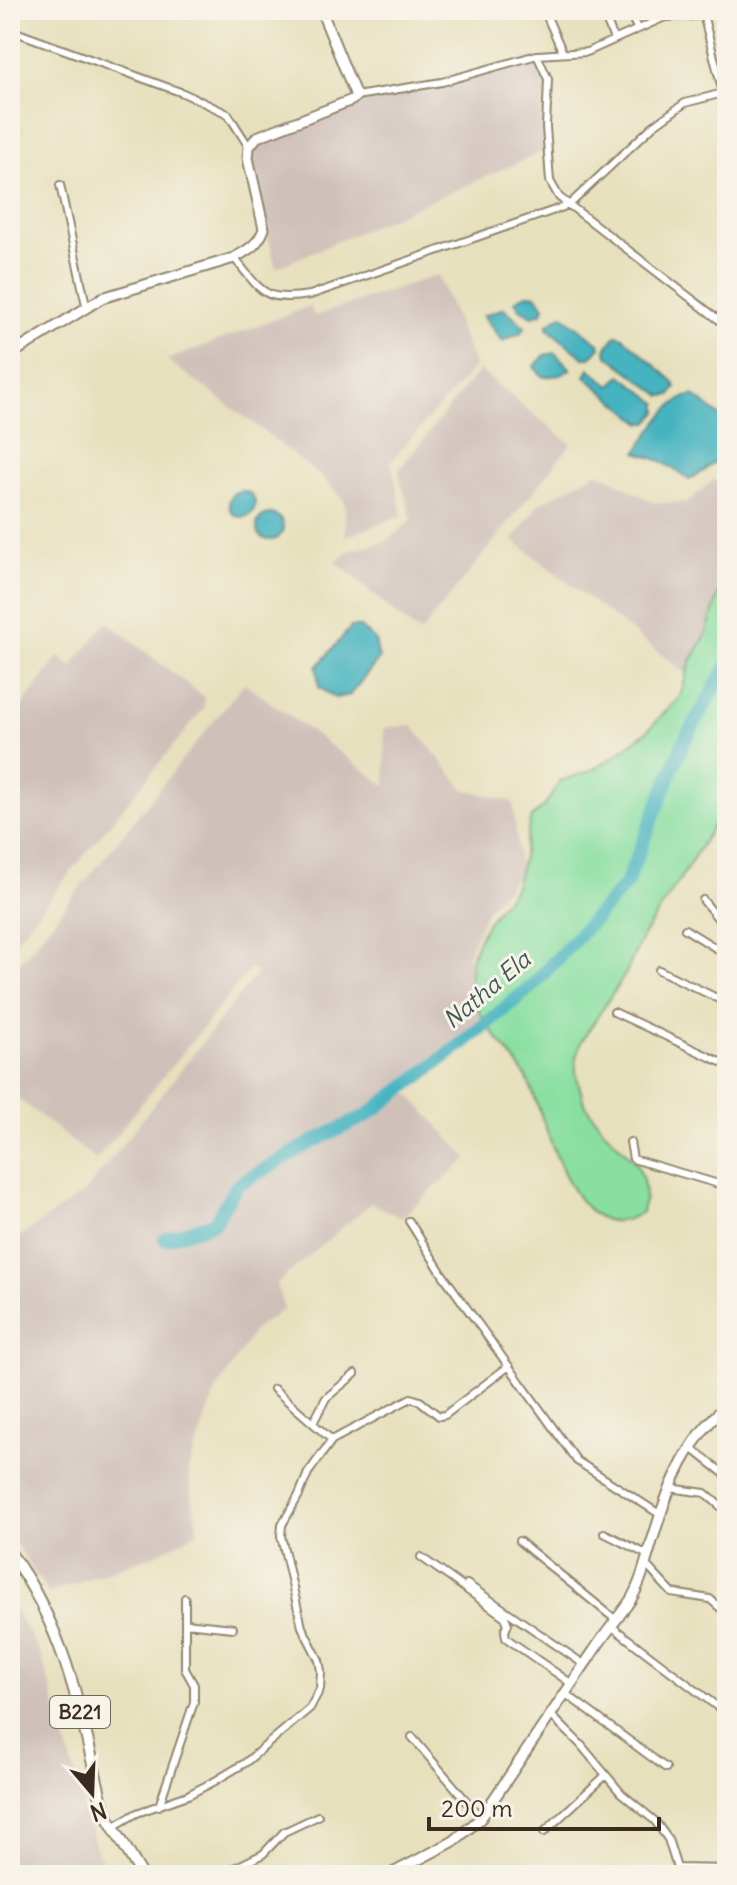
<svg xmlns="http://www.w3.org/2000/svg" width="737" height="1885" font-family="Delius,sans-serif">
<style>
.industrial{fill:#cfc1ba}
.green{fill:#89dfa1;stroke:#628460;stroke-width:2}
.water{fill:#45b3c0;stroke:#406e6f;stroke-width:2}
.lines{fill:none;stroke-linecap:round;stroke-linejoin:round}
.river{stroke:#45b3c0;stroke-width:14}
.street-casing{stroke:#91856e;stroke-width:10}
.secondary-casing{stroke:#91856e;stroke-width:13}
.primary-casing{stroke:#91856e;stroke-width:14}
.street{stroke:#fff;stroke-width:6}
.secondary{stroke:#fff;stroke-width:9}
.primary{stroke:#fff;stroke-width:10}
.labels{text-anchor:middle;stroke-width:6;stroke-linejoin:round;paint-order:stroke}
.shield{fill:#f7f3e8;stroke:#73665b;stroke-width:2}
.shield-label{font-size:20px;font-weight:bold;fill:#3b2a1e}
.water-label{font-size:24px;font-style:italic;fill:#3e5a57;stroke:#f7f3e8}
</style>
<rect width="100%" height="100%" fill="#f7f3e8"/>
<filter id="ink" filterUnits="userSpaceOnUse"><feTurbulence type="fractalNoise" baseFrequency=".0125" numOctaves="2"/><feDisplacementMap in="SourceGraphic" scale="16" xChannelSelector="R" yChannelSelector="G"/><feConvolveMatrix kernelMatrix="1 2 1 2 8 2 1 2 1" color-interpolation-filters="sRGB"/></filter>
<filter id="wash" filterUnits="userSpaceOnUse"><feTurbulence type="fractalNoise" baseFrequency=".006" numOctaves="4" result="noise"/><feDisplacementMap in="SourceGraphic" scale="32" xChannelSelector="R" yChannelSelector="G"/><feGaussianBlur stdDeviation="1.8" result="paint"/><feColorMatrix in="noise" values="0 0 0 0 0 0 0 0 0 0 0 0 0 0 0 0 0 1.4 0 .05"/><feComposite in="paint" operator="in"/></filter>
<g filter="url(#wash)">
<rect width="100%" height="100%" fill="#e7e0bd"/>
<path class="industrial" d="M535,57L546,86L541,118L547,150L276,268L248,159L256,137L348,105Z
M438,275L475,366L391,461L402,515L345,537V502L325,480L261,429L167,360L310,306L314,316Z
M479,370L571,444L420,634L336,562L346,552L385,542L412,520L398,471Z
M598,472L655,503L688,502L714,479L727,496V581L689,676L513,540L539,504Z
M107,622L204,697V708L10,947V723L59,656L71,667Z
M244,683L386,786L384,728L412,725L464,789L513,802L520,873L487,909L467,957L514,1006L410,1080L405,1090L468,1158L401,1218L371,1203L276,1284L284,1309L254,1330L215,1393L188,1470L198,1532L157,1554L48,1593L10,1535V1243L85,1192L257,973L250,969L96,1160L10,1092V975Z
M10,1600L41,1655L98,1854L112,1875H10Z"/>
<path class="green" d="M727,566V802L686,870L642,937L626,973L581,1042L576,1057V1073L584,1103L602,1128L637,1164L643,1180L645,1196L642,1212C572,1259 547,1115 526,1077C506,1043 468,1017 470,972C471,947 484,926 499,907C503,901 510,895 514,888C522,869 526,838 531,817L544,807L560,781L590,771L615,756L647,731L680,697L690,663L706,635Z"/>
<path class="water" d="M527,294L536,295L544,307L542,313L532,316L520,309L515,301Z
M504,308L525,327L522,332L502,341L483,316Z
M562,315L599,343L600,347L590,358H584L548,329V324Z
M616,335L623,337L673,381L676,387L671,395L662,396L607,355L606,349Z
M555,353L571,369L561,375L543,377L534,367L545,355Z
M589,368L610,386L621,375L658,403V412L648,423H642C622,406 603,393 585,376Z
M693,395L727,422V451L704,471L689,479L661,461L637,452C651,432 668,400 693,395Z
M229 504a13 13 0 1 1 26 0a13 13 0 1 1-26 0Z
M257 527a13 13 0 1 1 26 0a13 13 0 1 1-26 0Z
M351,627H360L375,640L379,659L350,695L335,698L319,687L317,667Z"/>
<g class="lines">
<path class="river" d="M165,1239L214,1223L237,1185L314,1141L366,1116L459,1046L533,985L626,884L683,743L727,667"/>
</g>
</g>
<g filter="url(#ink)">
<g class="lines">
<defs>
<path id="street" d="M544,10L563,53
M602,10L614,39
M628,10L637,28
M702,10L723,93
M10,30L183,93L228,114L249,147
M537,55L548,79L546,127L550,181L559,197L727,326
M356,96L442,82L537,55L587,52L665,17L695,16L698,10
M60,185L86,305
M234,258C263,292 262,302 310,295L569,205L653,126L685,103L727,92
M703,900L727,930
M685,929L727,955
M659,970L727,1003
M614,1012L727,1065
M630,1142L633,1159L722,1185L727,1191
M409,1221L443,1275L577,1461L661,1515
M725,1265L727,1269
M274,1389L332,1440
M313,1423L326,1398L355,1374
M690,1447L727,1476
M670,1488L705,1493L727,1512
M604,1533L648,1555
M519,1541L616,1620
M421,1557L505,1617L508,1624L505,1631L506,1638L572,1684
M646,1565L672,1593L710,1599L727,1614
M467,1584L585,1665
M185,1623L233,1628
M611,1626L727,1714
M566,1694L666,1768
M551,1715L581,1745L621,1793L655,1821L668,1839L677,1868L727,1869
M412,1737L481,1818
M159,1806L194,1702V1685L185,1669V1598
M113,1827L137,1813L188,1795L215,1781L245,1763L310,1708L320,1689L321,1671L319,1660L302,1627L281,1536L282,1525L299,1495L308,1473L332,1440L411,1398L420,1401L439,1416L445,1415L509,1366
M544,1832L606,1775
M220,1875L263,1854L284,1832L318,1816"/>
<path id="secondary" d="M10,355L102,298L234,258C248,250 258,245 264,229L248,158L249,147L257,137L352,100L356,96L321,10
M389,1875L454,1841L481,1818L599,1643L630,1601C643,1580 647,1555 655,1532C669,1484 689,1438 727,1405"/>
<path id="primary" d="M10,1553C64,1626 81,1712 101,1799L109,1820L142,1875"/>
</defs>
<use href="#street" class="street-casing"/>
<use href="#secondary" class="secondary-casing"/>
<use href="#primary" class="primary-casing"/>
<use href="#street" class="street"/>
<use href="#secondary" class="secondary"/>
<use href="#primary" class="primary"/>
</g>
</g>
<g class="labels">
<rect class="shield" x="50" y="1696" width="60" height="32" rx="6"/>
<g class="shield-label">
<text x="80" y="1719">B221</text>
</g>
<g class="water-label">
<text transform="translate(487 990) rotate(-40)" y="8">Natha Ela</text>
</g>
</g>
<rect width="737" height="1885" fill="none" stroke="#f7f3e8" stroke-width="40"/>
<g transform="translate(92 1793) rotate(161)" stroke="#f7f3e8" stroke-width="6" paint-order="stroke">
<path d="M0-6L14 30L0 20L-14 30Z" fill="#3b2a1e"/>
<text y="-12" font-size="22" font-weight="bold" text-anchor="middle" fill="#3b2a1e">N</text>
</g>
<path d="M429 1817v12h230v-12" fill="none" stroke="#3b2a1e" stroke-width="4"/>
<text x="441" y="1817" font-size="24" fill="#3b2a1e" stroke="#f7f3e8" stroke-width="6" paint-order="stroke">200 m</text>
</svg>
